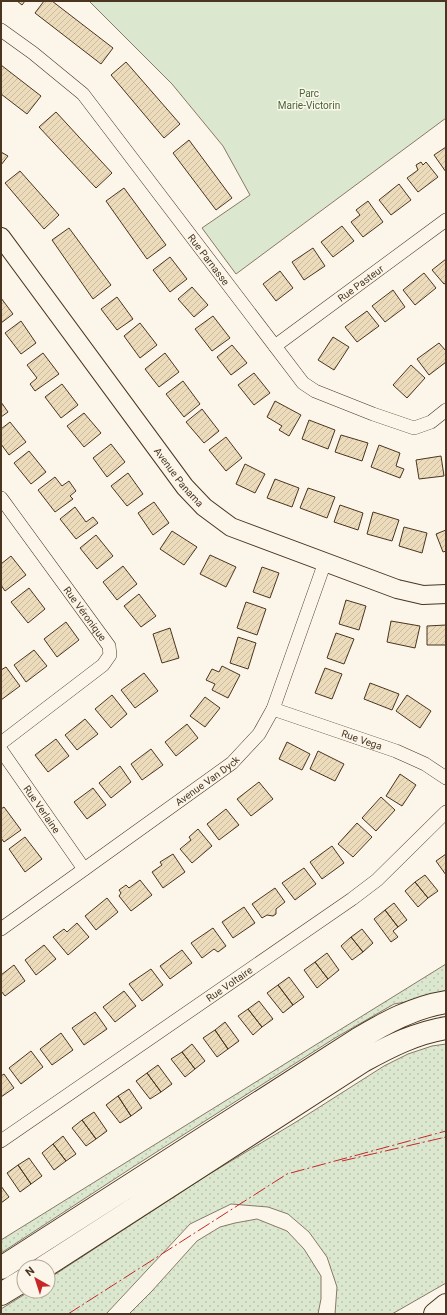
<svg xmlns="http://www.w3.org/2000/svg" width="447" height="1315" font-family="Roboto,sans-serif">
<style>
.grass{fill:url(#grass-dots);stroke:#887966}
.park{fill:#dce7d0;stroke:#887966}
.building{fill:url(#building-hatch);stroke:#4a3520}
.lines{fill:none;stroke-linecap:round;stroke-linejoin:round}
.street-casing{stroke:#4a3520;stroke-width:14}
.secondary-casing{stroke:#4a3520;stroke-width:20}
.highway-casing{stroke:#4a3520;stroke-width:24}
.street{stroke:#fbf6e9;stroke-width:13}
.secondary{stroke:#fbf6e9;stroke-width:18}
.highway{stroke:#fbf6e9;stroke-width:22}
.power{stroke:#c62828;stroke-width:1;stroke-dasharray:14 3 2 3;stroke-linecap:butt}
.labels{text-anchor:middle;stroke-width:3;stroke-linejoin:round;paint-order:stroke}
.park-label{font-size:10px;fill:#436837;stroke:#fbf6e9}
.street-label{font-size:10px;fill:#4a3520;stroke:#fbf6e9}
</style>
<defs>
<pattern id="grass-dots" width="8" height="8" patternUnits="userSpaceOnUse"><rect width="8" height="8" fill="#dce7d0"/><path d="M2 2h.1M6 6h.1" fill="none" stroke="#bec7b2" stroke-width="1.8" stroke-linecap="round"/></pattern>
<pattern id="building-hatch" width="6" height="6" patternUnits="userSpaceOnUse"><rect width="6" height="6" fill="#ecdcbc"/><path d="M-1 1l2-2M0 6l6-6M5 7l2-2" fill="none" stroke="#ccbda1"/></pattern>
</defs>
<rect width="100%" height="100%" fill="#fbf6e9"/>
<path class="grass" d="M446,964V995L394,1004L335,1038L133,1167L1,1253V1240Z
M446,1044V1283L392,1314H335L337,1287L327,1257L309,1232L288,1214L268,1207L231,1204L190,1224L106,1314H1V1309L30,1291H48V1279L206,1176L296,1122L384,1066L408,1054L432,1046Z
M257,1219L287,1231L304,1249L321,1276V1299L318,1314H129L152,1291L197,1241L220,1227L235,1223Z"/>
<path class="park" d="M89,1H446V118L236,274L202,228L250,195L223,146L172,84Z"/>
<path class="building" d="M17,1H25L22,5Z
M44,1H52L113,48L101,64L35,13Z
M126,62L180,124L164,138L111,75Z
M1,65L41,96L27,114L1,94Z
M56,112L112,173L96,188L39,127Z
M189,140L232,198L216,210L173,153Z
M446,147V172L434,155Z
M1,152L8,156L1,165Z
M421,162L423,165L426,162L438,177L418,192L407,178L418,170L416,165Z
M20,171L59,215L44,229L5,183Z
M399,184L411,200L391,215L379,200Z
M124,188L166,245L147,259L106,201Z
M368,201L383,222L363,237L351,222L360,215L356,210Z
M342,226L354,241L333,257L321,242Z
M69,228L111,285L93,299L52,240Z
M313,248L325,266L304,280L292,262Z
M170,257L187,279L170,292L153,270Z
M446,259V283L444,284L432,270Z
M280,271L293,288L276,301L263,284Z
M424,273L436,288L415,305L403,290Z
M192,287L208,305L194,317L178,299Z
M393,290L405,307L385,322L372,306Z
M117,297L133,319L117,330L101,309Z
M1,298L13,314L1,323Z
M367,311L379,326L357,342L345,327Z
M213,316L230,338L212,351L195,329Z
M21,321L36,343L21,354L5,333Z
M140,323L157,345L140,358L124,336Z
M333,337L349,347L334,370L318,360Z
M439,343L446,351V362L429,375L417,359Z
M232,345L247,363L231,375L217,357Z
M43,353L59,374L35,391L30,384L37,378L27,365Z
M165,353L179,372L159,387L145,369Z
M411,365L425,378L407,398L393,385Z
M254,373L270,393L254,405L238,385Z
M183,381L200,404L184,417L166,394Z
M62,384L78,405L61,418L45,397Z
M275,401L301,415L289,436L279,430L282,426L267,417Z
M1,402L8,412L1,417Z
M202,409L219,431L204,443L186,422Z
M84,413L101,433L84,447L67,426Z
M309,420L335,430L328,449L302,439Z
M10,422L26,442L9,455L1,444V429Z
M341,435L368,443L362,461L335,452Z
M226,437L242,458L226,471L209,450Z
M111,444L125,462L107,477L93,458Z
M379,445L400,453L396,466L404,469L400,478L371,467Z
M29,451L46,472L31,484L14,463Z
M441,456L444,476L419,479L416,460Z
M245,464L265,474L255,493L236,484Z
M128,473L143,494L127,506L111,486Z
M55,477L62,486L69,481L76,491L70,496L73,499L55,512L38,490Z
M275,479L299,488L292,507L267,498Z
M308,488L335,497L327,518L300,508Z
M154,502L169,523L153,535L138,513Z
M340,505L363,513L358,530L334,522Z
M75,507L86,522L93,517L98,523L76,539L60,519Z
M373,512L399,520L392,541L367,534Z
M404,527L427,533L422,553L399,546Z
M446,530V551L443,552L436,534Z
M172,531L197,547L184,565L160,549Z
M96,535L113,556L97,569L80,548Z
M210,555L236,567L226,587L200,574Z
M11,556L26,575L5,591L1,585V564Z
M123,566L137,584L117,600L103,582Z
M262,567L279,573L270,598L253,592Z
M29,588L45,609L28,623L11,602Z
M139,594L156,616L141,627L124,606Z
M346,600L366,606L359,630L339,624Z
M246,602L266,609L257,635L237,628Z
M391,621L420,626L415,648L387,642Z
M66,622L79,640L57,657L44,639Z
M446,625V645H427V626Z
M170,628L179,658L162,663L153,634Z
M336,633L354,639L344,664L327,658Z
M238,637L256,643L248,669L230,663Z
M34,650L47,666L26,682L14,665Z
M222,666L240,675L228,698L212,690L215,684L206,680L212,669L219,672Z
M6,667L20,686L1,700V670Z
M325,668L342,674L332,699L315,693Z
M144,673L158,691L135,708L121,690Z
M370,683L399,694L392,710L364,699Z
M112,695L127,714L111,728L95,709Z
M407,695L431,711L420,728L396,711Z
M205,697L220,708L205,727L190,716Z
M85,719L98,734L77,750L65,735Z
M187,724L198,738L176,756L165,742Z
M56,739L69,756L48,772L35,755Z
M287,742L310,754L302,770L279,759Z
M151,749L163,765L142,780L131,764Z
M318,751L344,764L335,781L310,769Z
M120,766L131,782L111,798L99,783Z
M400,774L416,785L402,806L386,796Z
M259,782L273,799L251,816L237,799Z
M93,788L106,805L87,819L74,802Z
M381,797L395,810L376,831L362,818Z
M4,807L21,830L4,842L1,838V809Z
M226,809L239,825L219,840L207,824Z
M357,823L372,837L353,857L338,844Z
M198,829L212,846L192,863L180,849L191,840L189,837Z
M25,837L42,859L25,872L9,849Z
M332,846L344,863L322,879L310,862Z
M173,854L185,872L163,888L152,872L162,865L160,862Z
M446,854V875L436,861Z
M304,868L316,884L295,900L282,883Z
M425,875L438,891L428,898L415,882Z
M140,880L152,895L131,911L119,896L121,893L119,890L126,885L129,888Z
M415,882L428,898L418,907L405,891Z
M275,888L285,902L276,909V914L273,916L267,915L262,918L252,904Z
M107,898L118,912L96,930L85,916Z
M394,903L407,920L398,927L385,910Z
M244,907L255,923L233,938L222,922Z
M385,910L398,927L393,931L398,937L391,942L374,919Z
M77,923L89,937L68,955L53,937L64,929L67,932Z
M213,928L226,946L218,952L214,949L202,958L191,943Z
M362,929L373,943L363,952L351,937Z
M351,937L363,952L352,960L341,946Z
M44,945L56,959L36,975L25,960Z
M182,950L192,963L170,979L160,966Z
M327,953L339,970L328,979L315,962Z
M315,962L328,979L317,988L304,970Z
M14,965L25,981L5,996L1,991V975Z
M151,969L163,985L142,1001L129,984Z
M289,977L304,997L293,1005L278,985Z
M278,985L293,1005L283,1013L267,993Z
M124,991L136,1006L115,1022L103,1007Z
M259,1001L273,1019L262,1027L248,1009Z
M248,1009L262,1027L253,1035L238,1016Z
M95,1012L107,1029L84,1045L72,1028Z
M225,1022L239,1041L228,1049L215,1030Z
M215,1030L228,1049L217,1057L203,1038Z
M61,1033L73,1050L52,1065L40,1049Z
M192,1044L205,1061L195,1069L182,1052Z
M31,1051L43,1067L21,1084L9,1068Z
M182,1052L195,1069L185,1077L171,1059Z
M158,1065L172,1084L161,1092L147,1073Z
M147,1073L161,1092L150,1099L136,1081Z
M4,1074L14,1088L1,1097V1076Z
M129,1089L142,1108L131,1116L118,1096Z
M118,1096L131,1116L120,1123L106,1105Z
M94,1112L107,1131L96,1139L82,1120Z
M82,1120L96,1139L86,1146L72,1128Z
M63,1136L76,1154L66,1161L53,1144Z
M53,1144L66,1161L54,1170L42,1153Z
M29,1158L42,1176L31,1184L18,1165Z
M18,1165L31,1184L20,1192L7,1173Z
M1,1186L9,1197L1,1203Z"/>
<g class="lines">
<defs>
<g id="street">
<path id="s1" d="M1,30L33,53L83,94L303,383L315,391L373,414L414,428L431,422L446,410"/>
<path id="s2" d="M275,346L446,220"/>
<path id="s3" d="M1,498L109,646L110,655L103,665L1,743"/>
<path id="s4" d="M273,709L396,751L425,764L446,778"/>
<path id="s5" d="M1,750L84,869"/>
<path id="s6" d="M1,929L232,763L259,734L273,709L325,562"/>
<path id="s7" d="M1,1141L352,899L377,880L446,812"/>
</g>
<g id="secondary">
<path id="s8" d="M1,237L185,487L204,507L231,527L397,589L423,595L446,594"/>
</g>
<path id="highway" d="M44,1267L363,1061C390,1046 416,1033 446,1028
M1,1268L358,1039C385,1023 414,1007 446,1002
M1,1294L24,1280
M435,1314L446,1305"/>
</defs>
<use href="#street" class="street-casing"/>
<use href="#secondary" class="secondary-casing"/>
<use href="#highway" class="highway-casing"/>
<use href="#street" class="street"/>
<use href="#secondary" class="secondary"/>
<use href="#highway" class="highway"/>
<path class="power" d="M342,1161L446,1137
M68,1314L287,1174L446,1131"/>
</g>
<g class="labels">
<g class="park-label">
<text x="309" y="97">Parc<tspan x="309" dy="12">Marie-Victorin</tspan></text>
</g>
<g class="street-label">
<text dy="4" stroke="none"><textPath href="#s1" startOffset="312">Rue Parnasse</textPath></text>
<text dy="4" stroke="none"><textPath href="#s2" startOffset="106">Rue Pasteur</textPath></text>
<text dy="4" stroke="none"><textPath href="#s8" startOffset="299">Avenue Panama</textPath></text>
<text dy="4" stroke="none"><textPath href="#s3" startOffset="143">Rue Véronique</textPath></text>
<text dy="4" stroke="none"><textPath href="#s4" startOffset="94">Rue Vega</textPath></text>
<text dy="4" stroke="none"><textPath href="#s6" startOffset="254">Avenue Van Dyck</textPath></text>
<text dy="4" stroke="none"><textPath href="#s5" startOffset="72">Rue Verlaine</textPath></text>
<text dy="4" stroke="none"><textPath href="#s7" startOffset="277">Rue Voltaire</textPath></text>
</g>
</g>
<rect width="447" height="1315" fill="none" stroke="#4a3520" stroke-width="4"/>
<g transform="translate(36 1279) rotate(321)"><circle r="19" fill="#fbf6e9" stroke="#b4a999"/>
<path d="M0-3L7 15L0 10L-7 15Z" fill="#c62828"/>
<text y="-6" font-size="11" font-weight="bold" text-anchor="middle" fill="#4a3520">N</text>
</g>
</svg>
